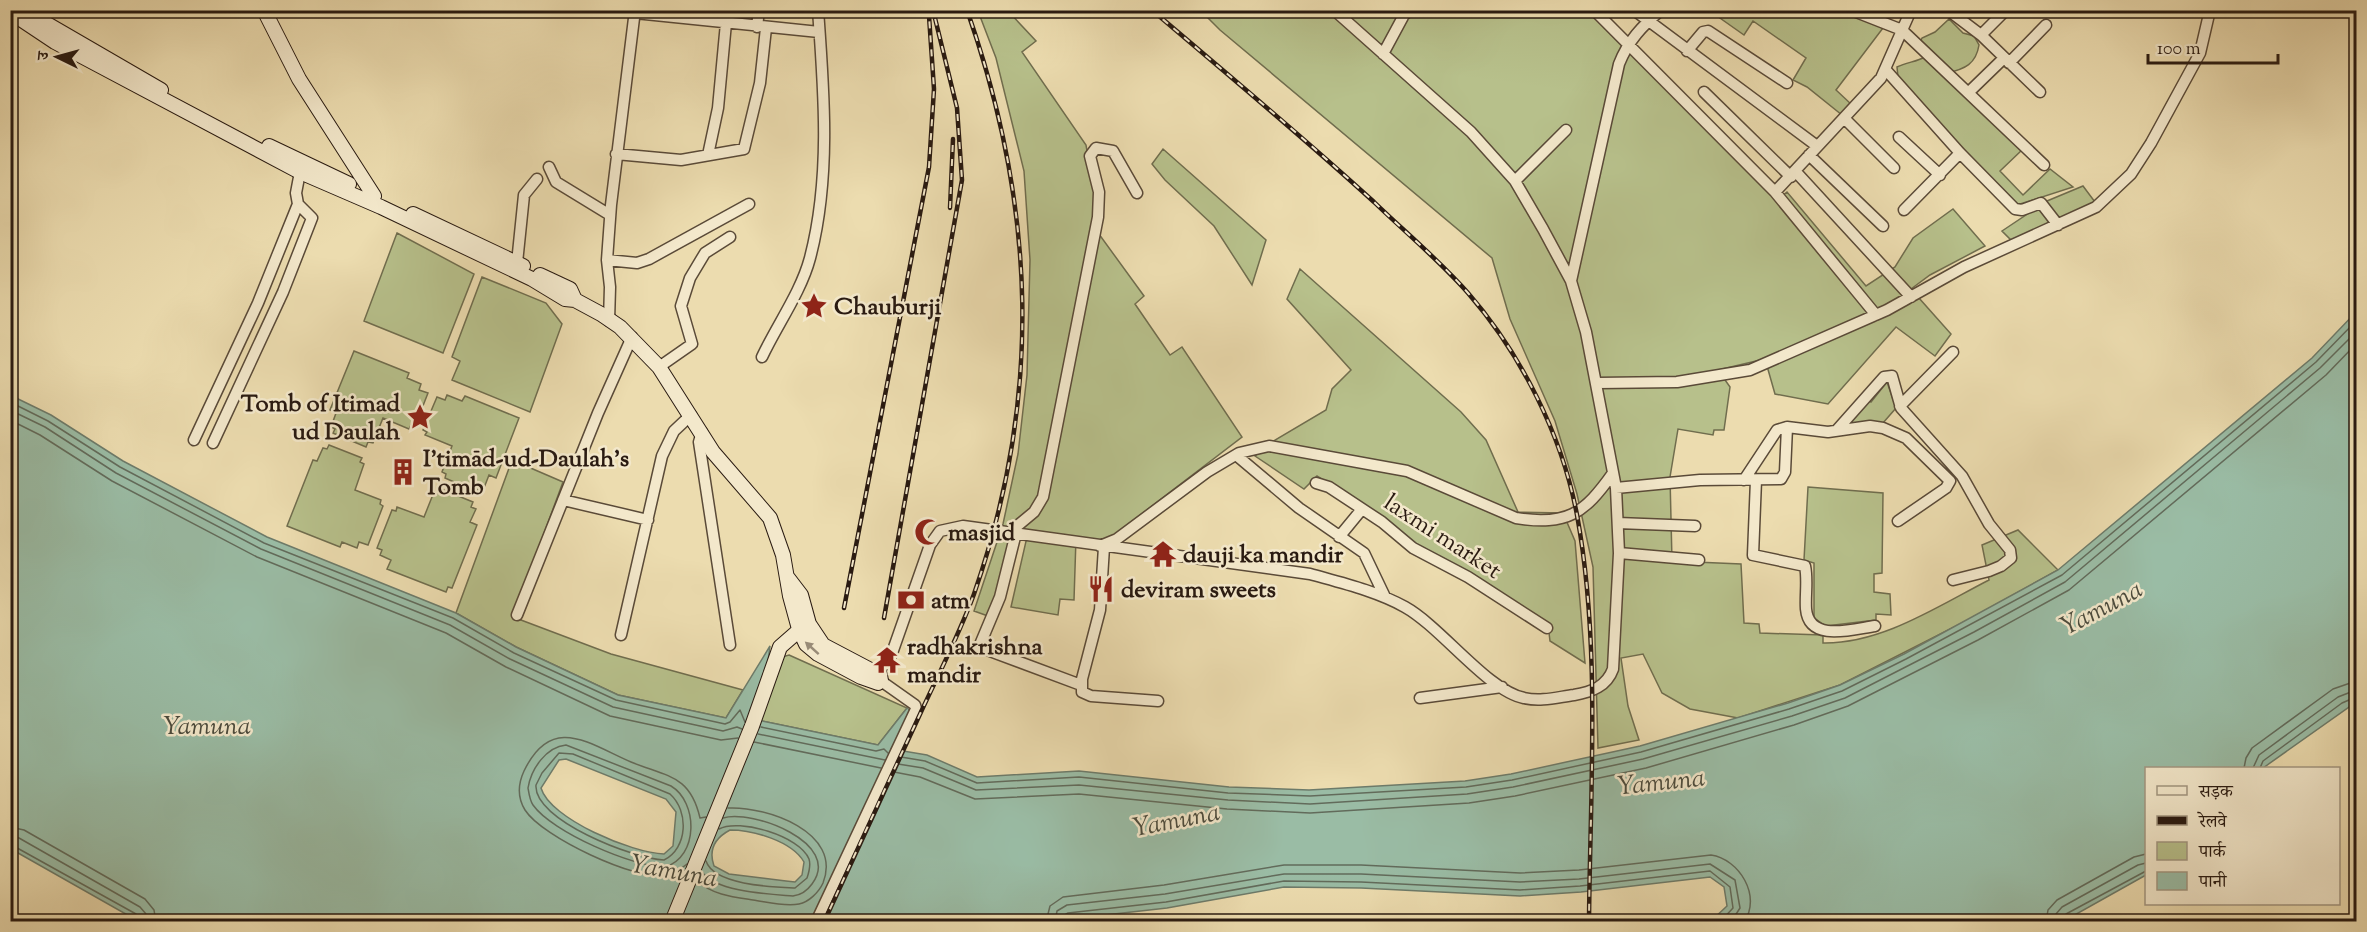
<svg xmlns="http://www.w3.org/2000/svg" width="2367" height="932" font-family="'Sorts Mill Goudy','Noto Serif Devanagari',serif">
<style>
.green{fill:#b7c08b;stroke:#706d4e;stroke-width:1.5}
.water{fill:#9abca5;stroke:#6d7b6a;stroke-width:1.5;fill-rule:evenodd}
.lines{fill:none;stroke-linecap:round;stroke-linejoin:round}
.shore{stroke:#626b5b;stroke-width:1.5}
.street-casing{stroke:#5a4a38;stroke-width:13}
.secondary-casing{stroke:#291a11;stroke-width:16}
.street{stroke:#f3e8cb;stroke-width:10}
.secondary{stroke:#f3e8cb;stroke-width:14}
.rail-casing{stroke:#291a11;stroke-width:4.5}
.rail{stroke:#f3e8cb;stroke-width:2;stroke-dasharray:7;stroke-linecap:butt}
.oneway{fill:#988b77}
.labels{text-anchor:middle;stroke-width:5;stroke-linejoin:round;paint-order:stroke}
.poi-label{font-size:24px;font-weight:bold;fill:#291a11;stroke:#f3e8cb;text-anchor:start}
.street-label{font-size:24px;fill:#291a11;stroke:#f3e8cb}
.water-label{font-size:26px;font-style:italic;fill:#4b4b3d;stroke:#f3e8cb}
</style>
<rect width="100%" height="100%" fill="#ecdcaf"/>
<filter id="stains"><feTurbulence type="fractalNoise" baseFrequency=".00333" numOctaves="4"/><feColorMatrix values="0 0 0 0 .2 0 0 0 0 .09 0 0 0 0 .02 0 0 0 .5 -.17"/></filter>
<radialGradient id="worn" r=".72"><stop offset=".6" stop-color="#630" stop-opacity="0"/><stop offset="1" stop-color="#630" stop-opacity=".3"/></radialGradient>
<path class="green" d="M978,11H1008L1036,41L1022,52L1086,145L1096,202V230L1144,296L1135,304L1170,355L1182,347L1242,437L1114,535L1099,543L1076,538L1074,600L1060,599L1058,615L1011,607L1027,537L1013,535L998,595L988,616L974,611L1003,524L1018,454L1027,375L1030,260L1024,171L996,58Z
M1201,11H1600L1782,196L1787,192L1866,286L1895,267L1913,238L1953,209L1985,246L1930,275L1911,289L1951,334L1935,356L1896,327L1828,404L1775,394L1765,359L1718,370L1730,387L1724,430H1714L1713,435L1678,429L1670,477L1672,561L1741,564L1744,623L1759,624L1760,633L1823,635V643C1882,644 1938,606 1989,580L1982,545L2018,530L2058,570L1968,620L1840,685L1738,718L1690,709L1662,693L1643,654L1621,658L1628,706L1639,740L1598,748L1593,567L1577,494L1555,421L1510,319L1492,258L1220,30Z
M1710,11H1849L1883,28L1836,90L1851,104L1842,115L1807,87L1793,80L1806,58L1753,21L1744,35Z
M1949,19L1963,33L1974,36L1979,45C1976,64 1965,69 1947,73L2023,149L2000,171L2023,195L2050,169L2073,187L2017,205L1912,96L1898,77L1897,67C1907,62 1916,62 1925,57L1920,42L1922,38L1935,32Z
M1163,149L1266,240L1252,285L1214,226L1165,180L1152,164Z
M2083,186L2095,202L2012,241L2002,231L2047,201Z
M397,233L474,274L443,353L364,321Z
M1300,269L1461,412L1486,440L1518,512L1563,513L1575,541L1585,663L1550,641L1548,624L1416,545L1383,517L1317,476L1304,489L1255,456L1275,440L1326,410L1332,389L1351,370L1287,299Z
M482,277L546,303L562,324L530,412L452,380L460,361L452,357Z
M354,351L409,373L407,378L421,384L419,390L428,393L415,426L411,425L409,429L383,418L373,443L368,442L366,447L333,433L335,429L331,427L336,413L330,410Z
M1887,382L1896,408L1876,431L1835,427L1860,396L1871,402Z
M447,395L462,401L465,396L519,418L496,478L489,475L484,488L479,487L477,492L445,478L446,474L442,472L452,446L425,435L427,432L423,430L437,397L445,400Z
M329,445L362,458L360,462L364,464L355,490L381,500L380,504L383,506L368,545L359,542L357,548L342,542L340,547L287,526L313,460L317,461L323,448L327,449Z
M512,460L563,482L513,617L611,654L743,690L726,718L618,695L516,647L456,613Z
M1808,487L1883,493L1882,573L1874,574V592L1890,594L1891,615L1876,614V620L1826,626L1814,618V563L1804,560Z
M441,489L473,502L471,507L476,509L470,522L477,525L452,588L448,587L446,592L387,569L391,560L380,555L382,550L377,548L392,510L396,511L397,507L424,517L434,492L439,494Z
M789,655L907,708L878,745L747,718L768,661Z"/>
<path class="water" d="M2356,312V702L2263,768H2146V875L2064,921H1711L1727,906L1724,887L1710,877L1581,892L1520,896L1361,888L1284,887L1167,908L1043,922L138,921L11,849L10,395L51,415L123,461L267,537L456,613L516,647L618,695L726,718L770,646L768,661L748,718L878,745L907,708L911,711L891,749L927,755L977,777L1079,771L1229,787L1309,790L1465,781L1511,774L1640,746L1788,703L1840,685L1904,654L2058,570L2312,358ZM566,759L666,799L676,812L673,846L664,854C632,853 550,819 541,788L559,760ZM730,830C753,830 792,841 804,862L802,875L795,882L786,881L729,874L714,866C708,849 715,838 730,830Z"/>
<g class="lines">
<path class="shore" d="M10,402L48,421L120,467L264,543L453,618L514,653L616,700L725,724L730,722L740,710L745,722
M10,410L45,427L116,473L261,549L450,625L510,659L613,707L723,731L737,727L742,729
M10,420L40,435L112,481L257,557L446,633L506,667L610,716L721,740L738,738
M761,727L876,751L884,749L888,753
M758,734L885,760
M754,742L881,768
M566,745L671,786C698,802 699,857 665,867C633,867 552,832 533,805C530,801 529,794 528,788C531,769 546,747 566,745Z
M559,753L573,754L670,794C689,811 688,848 664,860C634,859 533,820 536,785L542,773Z
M901,757L925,761L977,783L1079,777L1228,793L1310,796L1466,787L1512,780L1641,752L1789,709L1842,691L1906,659L2062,575L2316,362L2356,321
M898,764L923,768L976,790L1079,785L1228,800L1310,804L1467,794L1513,787L1643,759L1792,716L1845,698L1974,632L2065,582L2320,368L2356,332
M2244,768L2246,758L2252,748L2333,689L2356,681
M2253,768L2259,755L2338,697L2356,690
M2260,768L2263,761L2342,703L2356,697
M894,772L920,777L975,799L1079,794L1227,809L1310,813L1469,803L1515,796L1646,768L1794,725L1848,706L1978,640L2069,590L2326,375L2356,344
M10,827L24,830L145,899L154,910L156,922
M10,836L19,838L140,907L146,914L147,922
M10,844L136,914L140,922
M706,861C714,885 772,887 795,888L807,878C809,872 811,865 809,859C800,836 739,818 719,829
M687,864C680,869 675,874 667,876C636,881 542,837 525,810C517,797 518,784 524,771C552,713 589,744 631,762C668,777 690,775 700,818L706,817
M702,872C716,892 769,894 793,896C801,895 807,891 812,884C843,843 752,809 723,818
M697,881C713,895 733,897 753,900C767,902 785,907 799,904C809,902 819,892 823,883C843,832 766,806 728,808
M1046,922L1050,906L1063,897L1164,885L1284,865H1361L1520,873L1579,870L1711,855C1739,859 1762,896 1744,922
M1055,922L1057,911L1067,905L1165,894L1284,874H1361L1520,882L1579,879L1710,864L1735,880L1740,908L1731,922
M1062,922L1063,916L1068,913L1166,902L1284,881L1361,882L1520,890L1580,886L1710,871L1730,887L1733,908L1720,922
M2046,922L2048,910L2057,900L2134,857L2146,854
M2055,922L2056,914L2062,907L2138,865L2146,863
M2062,922L2066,914L2146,871"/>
<defs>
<path id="street" d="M1594,10L1775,192L1876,315
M1634,10L1817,146
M1851,10L1902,30L2044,165
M1948,10L1981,35L2040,92
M635,13L819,32
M757,27L759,10
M1981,35L2006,10
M1687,51L1703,32L1708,31L1787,83
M1383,54L1404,15L1410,10
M2009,63L2046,25
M1885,69L1960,153L2015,209L2022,210L2041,203L2058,225
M1704,92L1791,177
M1969,92L2004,58
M1845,119L1894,168
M1899,137L1940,175
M616,154L681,160L744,149L760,83L766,28
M708,155L718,108L726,23
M1809,155L1883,226
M549,167L556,182L610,215
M1796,172L1911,297
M1515,181L1566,130
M1775,192L1881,78L1911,10
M1904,210L1960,153
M607,260L637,263L649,259L749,204
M517,263L524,195L537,179
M1571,281L1619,64C1628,41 1642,26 1661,10
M609,321L610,287L607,260L611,205L635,10
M762,357C777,325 801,292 810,258C831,178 824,91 818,10
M659,367L692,344L681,306L690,278L705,253L730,237
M1598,383L1677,382L1750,370L1887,310L1964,267L2096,207L2131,174L2151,143L2200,53L2210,10
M1900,406L1953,352
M1836,431L1884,377L1892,376L1901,408L1962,476L1989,524L2010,550L2011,558L2001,566L1989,571L1953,580
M702,432L699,442L730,645
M194,440L258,303L298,204L296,193L300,172
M213,443L283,292L312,218L298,204
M1236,455L1299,508L1364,553L1385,597
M1744,480L1777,430L1787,427
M1756,480L1753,555L1805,566C1808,580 1805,595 1806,609C1809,643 1853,629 1875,626
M1316,483L1329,487L1382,522L1413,548L1468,577L1547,628
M1616,488L1700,480L1781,479L1785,472L1787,427L1828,432L1870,426L1883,428L1906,438L1950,481L1946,488L1898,521
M563,500L648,520
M1618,523L1695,526
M1010,532L1034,512L1043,497L1098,217L1099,192L1090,156L1096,148L1113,151L1137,193
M1016,533L1000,597L979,647L1081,685
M1339,537L1362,509
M1100,546L1117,539L1207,472L1239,453L1269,446L1407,471L1516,518C1567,526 1584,514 1613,473
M1104,547L1100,610L1082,679V692L1091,696L1158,701
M1619,553L1699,560
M517,615L598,413L632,337
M621,635L662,456L674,431L691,415
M877,673L891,656L930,545L940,531L963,526L1310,574C1342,583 1376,591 1405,607C1441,627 1488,691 1524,698C1541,702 1558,697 1574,695C1592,692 1607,686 1613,669L1619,553L1616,488L1586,332L1571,281L1543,229L1515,181L1471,132L1334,10
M1420,698L1502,687
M816,922L916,709L915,705L881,681"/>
<path id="secondary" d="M23,10L161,90
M264,10L299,79L374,196
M10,12L55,42L300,172L381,207L532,279L565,299L575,300L601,314L620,327L659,367L713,452L770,518L783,555L790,596L799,629L806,644L818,654L861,677L878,683L881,681L880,675L823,645L809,624L801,595L788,578
M269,146L349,184
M413,214L523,266
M540,275L570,289L575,300
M672,922L752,726L780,647L804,626"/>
</defs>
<use href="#street" class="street-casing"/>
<use href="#secondary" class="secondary-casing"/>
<use href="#street" class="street"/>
<use href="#secondary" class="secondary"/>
<defs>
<path id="rail" d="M1152,10C1227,74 1302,136 1374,202C1405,232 1439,260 1468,293C1521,354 1562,435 1577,515C1601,645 1590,789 1589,922
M950,208L953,139
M844,608L929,167L934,89L929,16
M884,618L962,180L957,108L933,10
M824,922C856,852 888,782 921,712C939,673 959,635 974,594C1043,396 1036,207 967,10"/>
</defs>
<use href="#rail" class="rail-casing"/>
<use href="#rail" class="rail"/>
</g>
<defs><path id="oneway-solid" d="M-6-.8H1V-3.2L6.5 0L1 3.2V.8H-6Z" transform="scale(1.5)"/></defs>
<use class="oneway" href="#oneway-solid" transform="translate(812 648) rotate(-138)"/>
<defs>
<symbol id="sight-bare" viewBox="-9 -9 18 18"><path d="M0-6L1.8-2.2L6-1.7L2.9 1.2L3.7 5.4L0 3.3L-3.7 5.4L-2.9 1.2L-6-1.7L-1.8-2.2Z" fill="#8f2418" stroke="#f3e8cb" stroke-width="2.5" paint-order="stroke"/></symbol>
<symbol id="building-bare" viewBox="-9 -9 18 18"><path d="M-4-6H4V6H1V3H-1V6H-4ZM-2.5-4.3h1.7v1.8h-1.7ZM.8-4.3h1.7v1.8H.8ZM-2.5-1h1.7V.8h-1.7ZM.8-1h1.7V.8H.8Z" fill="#8f2418" stroke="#f3e8cb" stroke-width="2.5" paint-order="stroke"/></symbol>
<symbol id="mosque-bare" viewBox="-9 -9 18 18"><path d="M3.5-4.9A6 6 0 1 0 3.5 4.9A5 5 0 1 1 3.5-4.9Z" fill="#8f2418" stroke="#f3e8cb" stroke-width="2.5" paint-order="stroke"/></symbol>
<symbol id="temple-bare" viewBox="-9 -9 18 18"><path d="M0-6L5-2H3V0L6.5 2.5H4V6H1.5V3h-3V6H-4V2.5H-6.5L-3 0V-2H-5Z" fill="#8f2418" stroke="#f3e8cb" stroke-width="2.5" paint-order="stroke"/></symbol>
<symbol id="restaurant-bare" viewBox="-9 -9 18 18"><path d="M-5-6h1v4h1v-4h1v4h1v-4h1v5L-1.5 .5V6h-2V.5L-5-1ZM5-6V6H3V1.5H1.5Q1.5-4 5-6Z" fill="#8f2418" stroke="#f3e8cb" stroke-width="2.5" paint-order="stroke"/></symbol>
<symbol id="bank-bare" viewBox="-9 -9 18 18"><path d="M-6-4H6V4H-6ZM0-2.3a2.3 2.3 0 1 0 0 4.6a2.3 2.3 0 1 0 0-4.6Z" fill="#8f2418" stroke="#f3e8cb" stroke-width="2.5" paint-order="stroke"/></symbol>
</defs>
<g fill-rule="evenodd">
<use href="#sight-bare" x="795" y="287" width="38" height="38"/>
<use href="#sight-bare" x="401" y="398" width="38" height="38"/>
<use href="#building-bare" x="384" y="453" width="38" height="38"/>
<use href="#mosque-bare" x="909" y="513" width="38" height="38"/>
<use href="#temple-bare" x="1144" y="535" width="38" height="38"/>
<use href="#restaurant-bare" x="1082" y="570" width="38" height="38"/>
<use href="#bank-bare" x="892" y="581" width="38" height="38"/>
<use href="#temple-bare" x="868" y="641" width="38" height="38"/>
</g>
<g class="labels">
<g class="poi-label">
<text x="834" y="314">Chauburji</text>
<text x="400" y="411" text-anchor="end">Tomb of Itimad<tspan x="400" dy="28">ud Daulah</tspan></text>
<text x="423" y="466">I'timād-ud-Daulah's<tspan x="423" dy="28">Tomb</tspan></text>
<text x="948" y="540">masjid</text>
<text x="1183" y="562">dauji ka mandir</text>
<text x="1121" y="597">deviram sweets</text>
<text x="931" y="608">atm</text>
<text x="907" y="654">radhakrishna<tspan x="907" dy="28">mandir</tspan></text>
</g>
<g class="street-label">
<text transform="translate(1443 536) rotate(33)" y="8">laxmi market</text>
</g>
<g class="water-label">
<text transform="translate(2101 607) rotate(-28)" y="9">Yamuna</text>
<text x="207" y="734">Yamuna</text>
<text transform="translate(1661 781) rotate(-6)" y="9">Yamuna</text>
<text transform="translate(1176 819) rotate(-11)" y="9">Yamuna</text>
<text transform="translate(674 870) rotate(10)" y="9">Yamuna</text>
</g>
</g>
<rect width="2367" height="932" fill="none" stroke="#ecdcaf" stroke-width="36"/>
<rect x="12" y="12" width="2343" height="908" fill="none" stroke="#291a11" stroke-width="3"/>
<rect x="18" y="18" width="2331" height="896" fill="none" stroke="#291a11" stroke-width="1.5"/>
<rect x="2145" y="767" width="195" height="138" fill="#f3e8cb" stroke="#a29681" stroke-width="1.5"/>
<rect x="2157" y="786" width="30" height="9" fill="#f3e8cb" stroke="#a29681" stroke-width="1.5"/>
<text x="2199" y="797" font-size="18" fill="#291a11">सड़क</text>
<rect x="2157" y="816" width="30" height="9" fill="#291a11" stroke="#a29681" stroke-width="1.5"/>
<text x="2199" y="827" font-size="18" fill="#291a11">रेलवे</text>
<rect x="2157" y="842" width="30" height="18" fill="#b7c08b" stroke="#a29681" stroke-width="1.5"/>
<text x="2199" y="857" font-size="18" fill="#291a11">पार्क</text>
<rect x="2157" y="872" width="30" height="18" fill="#9abca5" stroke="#a29681" stroke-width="1.5"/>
<text x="2199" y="887" font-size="18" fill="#291a11">पानी</text>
<g transform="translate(57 57) rotate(275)" stroke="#f3e8cb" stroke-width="4.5" paint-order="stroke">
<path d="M0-4.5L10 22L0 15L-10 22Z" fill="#291a11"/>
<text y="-9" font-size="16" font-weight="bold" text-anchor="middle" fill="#291a11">उ</text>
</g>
<path d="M2148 54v9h130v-9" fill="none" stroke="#291a11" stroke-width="3"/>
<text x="2157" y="54" font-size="18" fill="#291a11" stroke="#f3e8cb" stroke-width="4.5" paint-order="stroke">100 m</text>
<rect width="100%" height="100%" filter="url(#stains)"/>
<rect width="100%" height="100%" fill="url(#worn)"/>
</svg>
